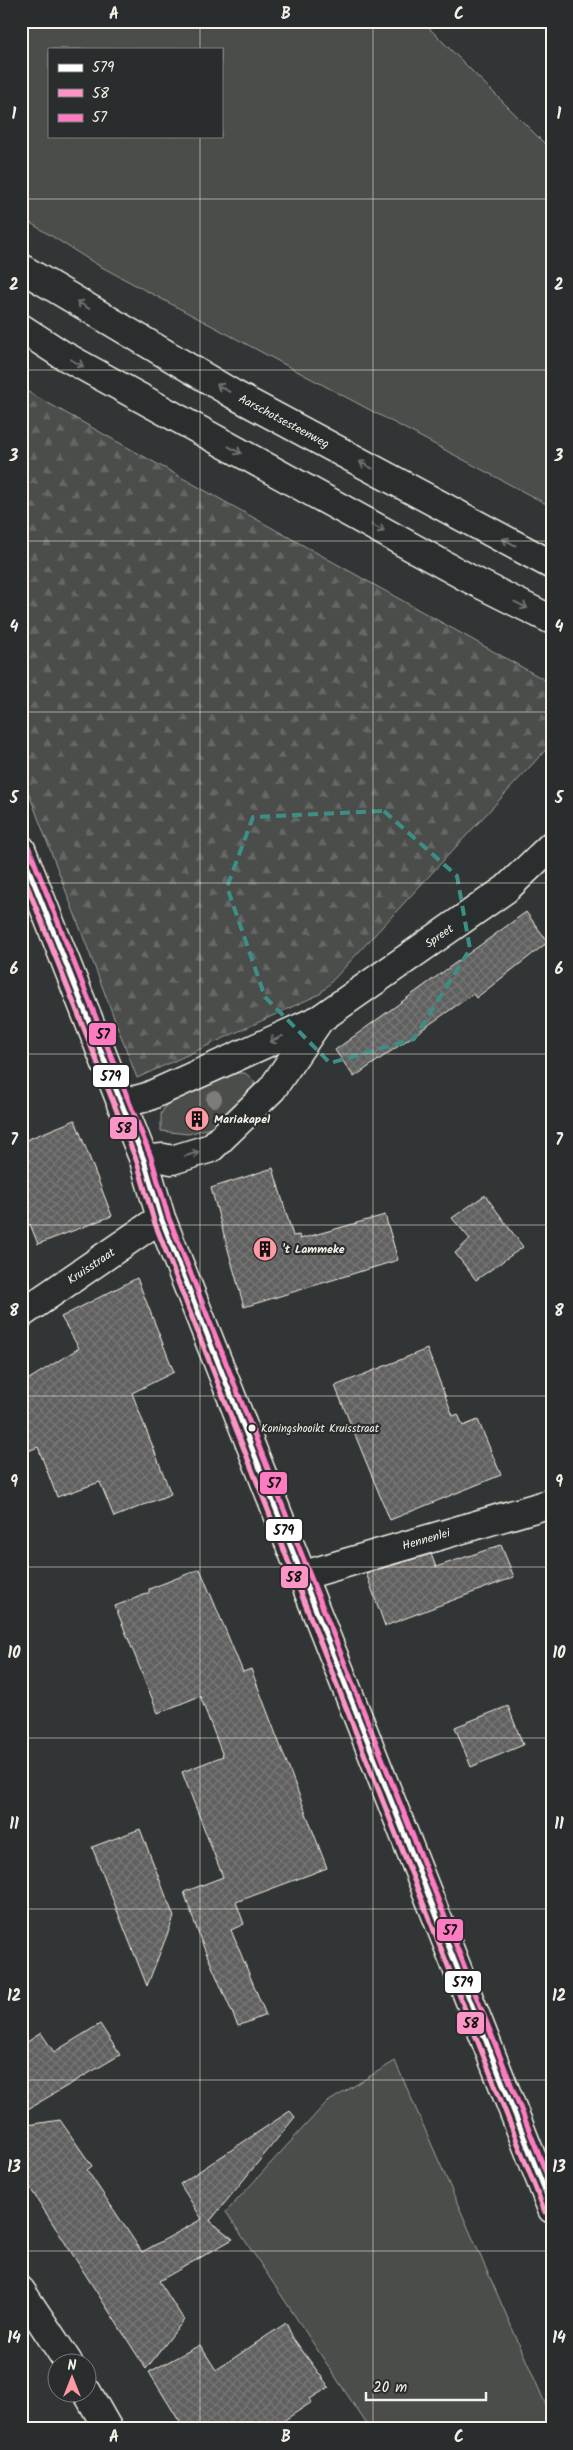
<svg xmlns="http://www.w3.org/2000/svg" width="573" height="2450" font-family="Kalam,sans-serif">
<style>
.green{fill:#4b4d4c;stroke:#a09f9a;fill-rule:evenodd}
.forest{fill:url(#forest-firs);stroke:#a09f9a}
.building{fill:url(#building-cross-hatch);stroke:#f4f1e8}
.lines{fill:none;stroke-linecap:round;stroke-linejoin:round}
.minor-casing{stroke:#f4f1e8;stroke-width:31}
.major-casing{stroke:#f4f1e8;stroke-width:31}
.minor{stroke:#2a2d2e;stroke-width:28}
.major{stroke:#2a2d2e;stroke-width:28}
.bus-1-casing{stroke:#2a2d2e;stroke-width:9}
.bus-2-casing{stroke:#2a2d2e;stroke-width:9}
.bus-3-casing{stroke:#2a2d2e;stroke-width:9}
.bus-1{stroke:#fff;stroke-width:5}
.bus-2{stroke:#fc95c5;stroke-width:5}
.bus-3{stroke:#fe7ac1;stroke-width:5}
.tree{fill:#7c7d79}
.oneway{stroke:#71726f}
.marked{fill:none;stroke:#3d8f86;stroke-width:4;stroke-dasharray:10 6;stroke-linejoin:round}
.grid{fill:none;stroke:#f4f1e8;stroke-width:1;stroke-opacity:0.55}
.bus-dot{fill:#f4f1e8;stroke:#2a2d2e;stroke-width:2}
.labels{text-anchor:middle;stroke-width:4.5;stroke-linejoin:round;paint-order:stroke}
.bus-label{font-size:11px;fill:#f4f1e8;stroke:#2a2d2e;text-anchor:start}
.street-label{font-size:12px;fill:#f4f1e8;stroke:#2a2d2e}
.poi-label{font-size:12px;font-weight:bold;fill:#f4f1e8;stroke:#2a2d2e;text-anchor:start}
.line-badge{stroke:#2a2d2e;stroke-width:2}
.pale-badge-label{font-size:14px;text-anchor:middle;font-weight:bold;fill:#111}
.neatline{fill:none;stroke:#f4f1e8;stroke-width:2}
.grid-label{font-size:16px;text-anchor:middle;font-weight:bold;fill:#f4f1e8}
</style>
<defs>
<pattern id="forest-firs" width="22" height="20" patternUnits="userSpaceOnUse" patternTransform="scale(1.25)"><rect width="22" height="20" fill="#4b4d4c"/><path d="M5 1l3.5 6h-7zM16 11l3.5 6h-7z" fill="#666766"/></pattern>
<pattern id="building-cross-hatch" width="8" height="8" patternUnits="userSpaceOnUse" patternTransform="scale(1.25)"><rect width="8" height="8" fill="#5f605f"/><path d="M0 0l8 8M0 8l8-8" fill="none" stroke="#777776"/></pattern>
</defs>
<rect width="100%" height="100%" fill="#323535"/>
<filter id="ink" filterUnits="userSpaceOnUse"><feTurbulence type="fractalNoise" baseFrequency=".02" numOctaves="2"/><feDisplacementMap in="SourceGraphic" scale="10" xChannelSelector="R" yChannelSelector="G"/><feConvolveMatrix kernelMatrix="1 2 1 2 8 2 1 2 1" color-interpolation-filters="sRGB"/></filter>
<g filter="url(#ink)">
<path class="green" d="M21,21H422L552,151V507L96,264L21,217ZM49,49H221V136H49Z
M231,1073H245L254,1081V1090L217,1126L188,1134L161,1131V1114L172,1095Z
M395,2061L552,2419V2429H364L368,2426L226,2212L326,2103Z"/>
<path class="forest" d="M21,388L552,684V743L320,994L137,1078L21,773Z"/>
<path class="building" d="M526,912L548,942L476,998L473,994L354,1077L335,1050Z
M75,1120L112,1216L38,1244L30,1224L21,1227V1142Z
M273,1168L293,1236L299,1235L300,1239L385,1215L398,1260L244,1307L211,1188Z
M485,1195L523,1247L476,1280L455,1253L470,1239L452,1218Z
M137,1278L174,1372L132,1393L171,1494L114,1517L100,1482L57,1497L38,1447L21,1454V1384L79,1348L61,1317Z
M427,1349L453,1416L458,1414L463,1426L478,1420L501,1475L390,1520L335,1386Z
M501,1545L514,1577L385,1626L366,1573L431,1554L436,1567Z
M200,1569L243,1672L251,1669L327,1868L236,1902L244,1924L231,1930L266,2015L238,2026L201,1941L184,1892L223,1877L182,1772L223,1756L200,1696L158,1713L115,1606L149,1593V1589Z
M508,1706L523,1745L471,1767L455,1727Z
M140,1829L174,1917L147,1986L92,1847Z
M100,2024L120,2055L21,2113V2046L41,2033L54,2052Z
M290,2111L295,2117L210,2221L233,2239L159,2281L184,2320L146,2369L21,2174V2126L60,2120L92,2166L87,2170L142,2252L202,2219L180,2184Z
M286,2323L293,2338L329,2387L310,2399L312,2402L271,2429H184L149,2372L200,2345L216,2370Z"/>
<g class="lines">
<defs>
<path id="minor" d="M21,849L144,1160L161,1218L552,2209
M121,1104L147,1097L320,1019L506,889L552,845
M144,1160L163,1158L172,1160L211,1148L272,1089L320,1019
M21,1314L161,1218
M301,1576L552,1503
M21,2291L68,2362
M87,2392L108,2429"/>
<path id="major" d="M21,268L233,394L552,565
M21,328L61,354L468,578L552,620"/>
</defs>
<use href="#minor" class="minor-casing"/>
<use href="#major" class="major-casing"/>
<use href="#minor" class="minor"/>
<use href="#major" class="major"/>
<defs>
<path id="bus-1" d="M21,850L144,1160L161,1218L552,2208"/>
<path id="bus-2" d="M21,870L137,1162L154,1221L545,2212"/>
<path id="bus-3" d="M28,846L151,1157L168,1216L552,2188"/>
</defs>
<use href="#bus-1" class="bus-1-casing"/>
<use href="#bus-2" class="bus-2-casing"/>
<use href="#bus-3" class="bus-3-casing"/>
<use href="#bus-1" class="bus-1"/>
<use href="#bus-2" class="bus-2"/>
<use href="#bus-3" class="bus-3"/>
</g>
<circle class="tree" cx="214" cy="1099" r="8"/>
<defs><path id="oneway-shaft" d="M-6 0H5M1.5-3L5.5 0L1.5 3" fill="none" stroke-width="1.6" stroke-linecap="round" stroke-linejoin="round" transform="scale(1.25)"/></defs>
<g class="oneway">
<use href="#oneway-shaft" transform="translate(83 305) rotate(-149)"/>
<use href="#oneway-shaft" transform="translate(77 363) rotate(29)"/>
<use href="#oneway-shaft" transform="translate(223 388) rotate(-149)"/>
<use href="#oneway-shaft" transform="translate(235 450) rotate(29)"/>
<use href="#oneway-shaft" transform="translate(366 465) rotate(-152)"/>
<use href="#oneway-shaft" transform="translate(378 528) rotate(29)"/>
<use href="#oneway-shaft" transform="translate(509 542) rotate(-152)"/>
<use href="#oneway-shaft" transform="translate(521 605) rotate(27)"/>
<use href="#oneway-shaft" transform="translate(276 1039) rotate(156)"/>
<use href="#oneway-shaft" transform="translate(192 1154) rotate(-17)"/>
</g>
</g>
<path class="marked" d="M384,811L457,876L470,949L414,1039L330,1063L265,997L227,887L253,817Z"/>
<path class="grid" d="M200,21V49M373,21V2429M200,136V2429M21,199H552M21,370H552M21,541H552M21,712H552M21,883H552M21,1054H552M21,1225H552M21,1396H552M21,1567H552M21,1738H552M21,1909H552M21,2080H552M21,2251H552"/>
<defs>
<symbol id="building-disc" viewBox="-11 -11 22 22"><circle r="9.5" fill="#ff9aa2" stroke="#2a2d2e"/><path d="M-4-6H4V6H1V3H-1V6H-4ZM-2.5-4.3h1.7v1.8h-1.7ZM.8-4.3h1.7v1.8H.8ZM-2.5-1h1.7V.8h-1.7ZM.8-1h1.7V.8H.8Z" fill="#111"/></symbol>
</defs>
<g fill-rule="evenodd">
<use href="#building-disc" x="183" y="1105" width="28" height="28"/>
<use href="#building-disc" x="251" y="1235" width="28" height="28"/>
</g>
<circle class="bus-dot" cx="252" cy="1428" r="4.5"/>
<g class="labels">
<g class="bus-label">
<text x="261" y="1432">Koningshooikt Kruisstraat</text>
</g>
<g class="street-label">
<text transform="translate(284 421) rotate(28)" y="4">Aarschotsesteenweg</text>
<text transform="translate(439 936) rotate(-35)" y="4">Spreet</text>
<text transform="translate(91 1266) rotate(-34)" y="4">Kruisstraat</text>
<text transform="translate(426 1539) rotate(-16)" y="4">Hennenlei</text>
</g>
<g class="poi-label">
<text x="214" y="1123">Mariakapel</text>
<text x="282" y="1253">'t Lammeke</text>
</g>
</g>
<g class="line-badge">
<rect x="88" y="1022" width="29" height="24" rx="5" fill="#fe7ac1"/>
<rect x="92" y="1064" width="38" height="24" rx="5" fill="#fff"/>
<rect x="109" y="1116" width="29" height="24" rx="5" fill="#fc95c5"/>
<rect x="259" y="1471" width="29" height="24" rx="5" fill="#fe7ac1"/>
<rect x="265" y="1518" width="38" height="24" rx="5" fill="#fff"/>
<rect x="280" y="1565" width="29" height="24" rx="5" fill="#fc95c5"/>
<rect x="436" y="1918" width="28" height="24" rx="5" fill="#fe7ac1"/>
<rect x="444" y="1970" width="38" height="24" rx="5" fill="#fff"/>
<rect x="456" y="2011" width="29" height="24" rx="5" fill="#fc95c5"/>
</g>
<g class="pale-badge-label">
<text x="103" y="1039">57</text>
<text x="111" y="1081">579</text>
<text x="124" y="1133">58</text>
<text x="274" y="1488">57</text>
<text x="284" y="1535">579</text>
<text x="294" y="1582">58</text>
<text x="450" y="1935">57</text>
<text x="463" y="1987">579</text>
<text x="471" y="2028">58</text>
</g>
<rect width="573" height="2450" fill="none" stroke="#2a2d2e" stroke-width="55"/>
<rect x="48" y="48" width="175" height="90" fill="#2a2d2e" stroke="#7b7b78"/>
<rect x="58" y="64" width="25" height="8" fill="#ffffff" stroke="#7b7b78"/>
<text x="92" y="72" font-size="15" fill="#f4f1e8">579</text>
<rect x="58" y="89" width="25" height="8" fill="#fc95c5" stroke="#7b7b78"/>
<text x="92" y="98" font-size="15" fill="#f4f1e8">58</text>
<rect x="58" y="114" width="25" height="8" fill="#fe7ac1" stroke="#7b7b78"/>
<text x="92" y="122" font-size="15" fill="#f4f1e8">57</text>
<g transform="translate(72 2378)"><circle r="24" fill="#2a2d2e" stroke="#7b7b78"/>
<path d="M0-4L9 19L0 12L-9 19Z" fill="#ff9aa2"/>
<text y="-8" font-size="14" font-weight="bold" text-anchor="middle" fill="#f4f1e8">N</text>
</g>
<path d="M366 2392v8h120v-8" fill="none" stroke="#f4f1e8" stroke-width="2.5"/>
<text x="373" y="2392" font-size="15" fill="#f4f1e8" stroke="#2a2d2e" stroke-width="4" paint-order="stroke">20 m</text>
<rect x="28" y="28" width="518" height="2394" class="neatline"/>
<g class="grid-label">
<text x="114" y="19">A</text>
<text x="286" y="19">B</text>
<text x="459" y="19">C</text>
<text x="14" y="119">1</text>
<text x="559" y="119">1</text>
<text x="14" y="290">2</text>
<text x="559" y="290">2</text>
<text x="14" y="461">3</text>
<text x="559" y="461">3</text>
<text x="14" y="632">4</text>
<text x="559" y="632">4</text>
<text x="14" y="803">5</text>
<text x="559" y="803">5</text>
<text x="14" y="974">6</text>
<text x="559" y="974">6</text>
<text x="14" y="1145">7</text>
<text x="559" y="1145">7</text>
<text x="14" y="1316">8</text>
<text x="559" y="1316">8</text>
<text x="14" y="1487">9</text>
<text x="559" y="1487">9</text>
<text x="14" y="1658">10</text>
<text x="559" y="1658">10</text>
<text x="14" y="1829">11</text>
<text x="559" y="1829">11</text>
<text x="14" y="2001">12</text>
<text x="559" y="2001">12</text>
<text x="14" y="2172">13</text>
<text x="559" y="2172">13</text>
<text x="14" y="2343">14</text>
<text x="559" y="2343">14</text>
<text x="114" y="2442">A</text>
<text x="286" y="2442">B</text>
<text x="459" y="2442">C</text>
</g>
</svg>
